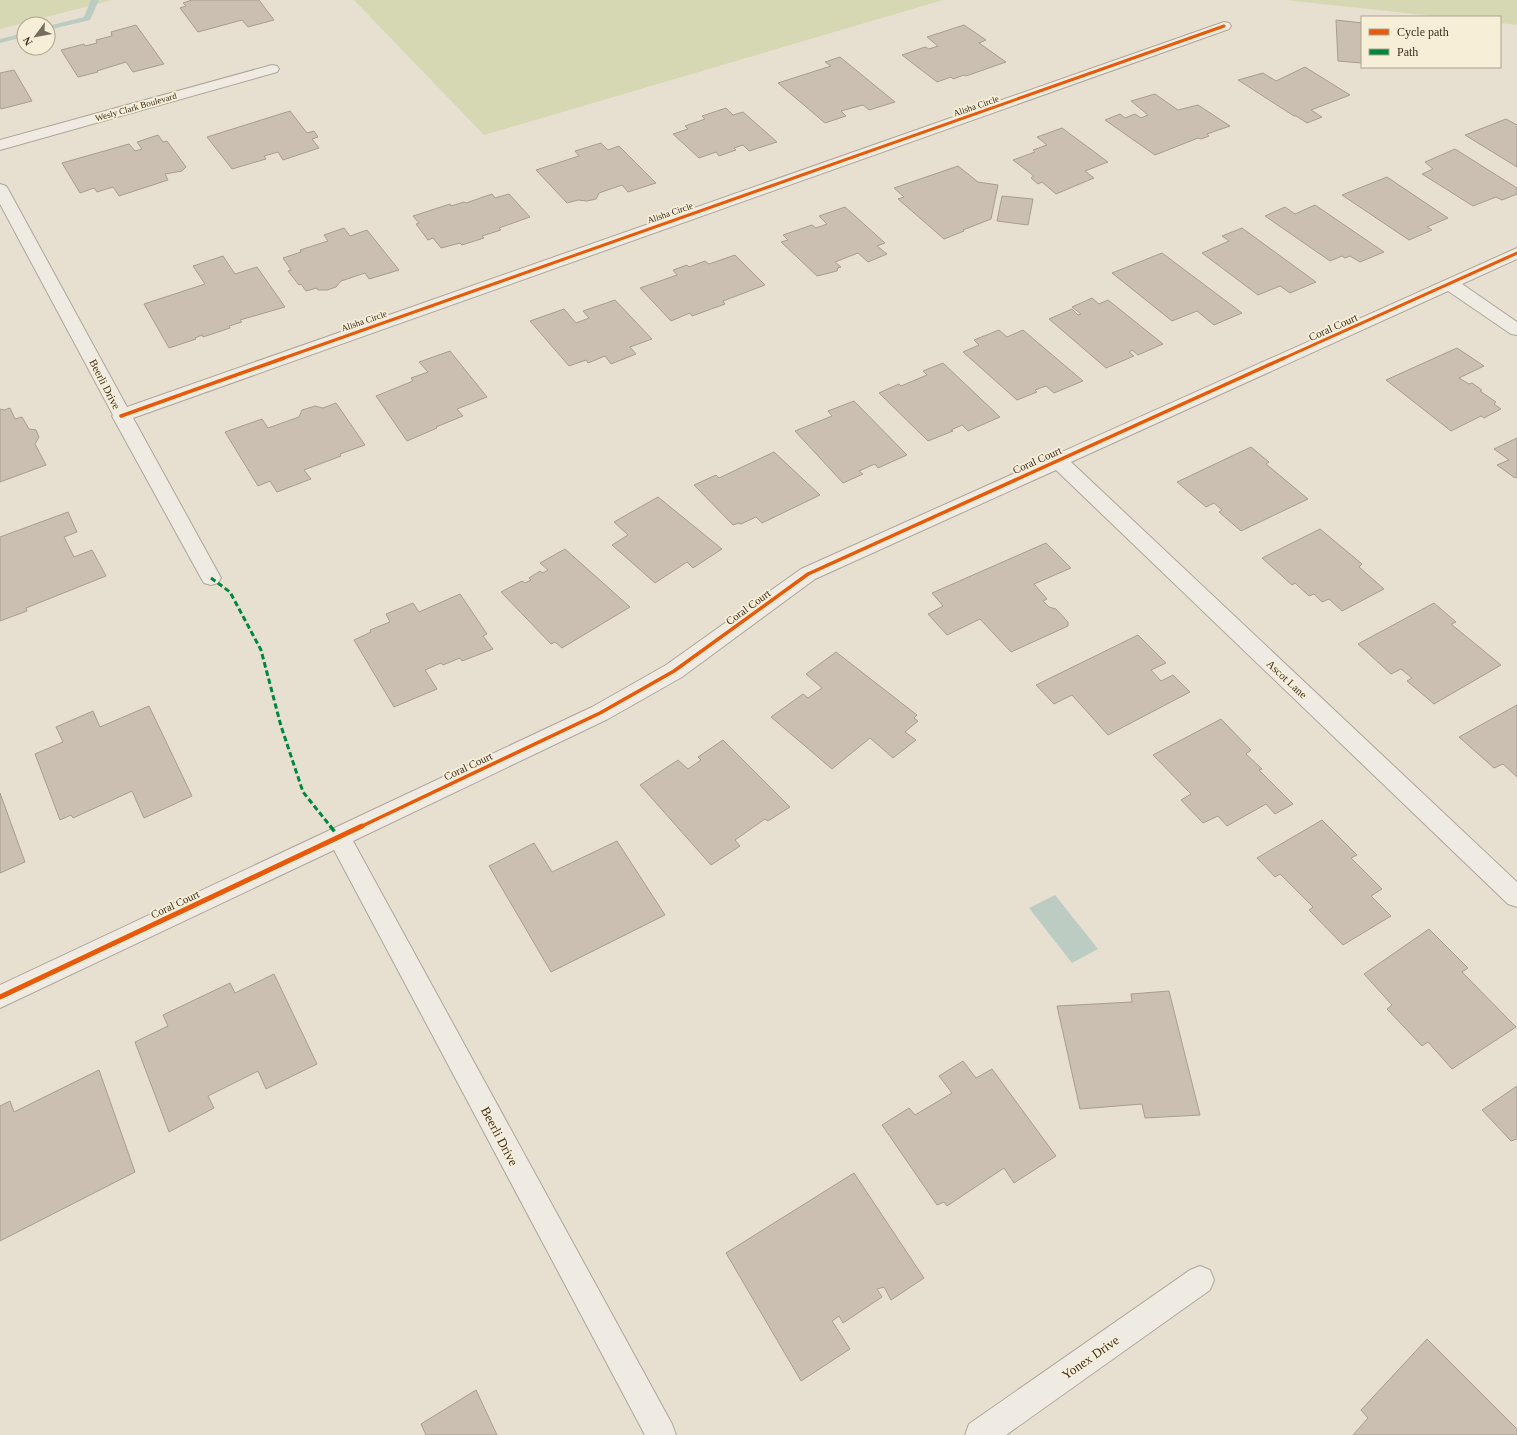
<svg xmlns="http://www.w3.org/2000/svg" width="1517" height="1435" font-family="'Times New Roman',serif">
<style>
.green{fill:#d6d7b3}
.water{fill:#bcccc2}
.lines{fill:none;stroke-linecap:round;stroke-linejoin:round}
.stream{fill:#bcccc2;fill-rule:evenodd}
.building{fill:#cbbfb2;stroke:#a89c90}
.street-casing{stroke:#ada599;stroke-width:2}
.street{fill:#efebe3;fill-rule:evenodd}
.quiet-far1{stroke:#00873e;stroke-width:3;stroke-dasharray:5.5 3;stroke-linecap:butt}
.quiet{stroke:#00873e;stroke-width:3.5;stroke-dasharray:7 3.5;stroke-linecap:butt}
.cycleway-far2-casing{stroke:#f7eed8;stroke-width:5}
.cycleway-far1-casing{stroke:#f7eed8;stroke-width:6}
.cycleway-casing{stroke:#f7eed8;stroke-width:8}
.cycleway-far2{stroke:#e8590c;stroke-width:3}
.cycleway-far1{stroke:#e8590c;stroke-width:3.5}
.cycleway{stroke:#e8590c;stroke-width:5}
.labels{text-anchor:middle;stroke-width:3.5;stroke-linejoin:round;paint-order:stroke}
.far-street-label{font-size:9px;fill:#3d2e20;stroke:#f7eed8}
.street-label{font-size:11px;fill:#3d2e20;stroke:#f7eed8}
.near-street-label{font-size:13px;fill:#3d2e20;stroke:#f7eed8}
</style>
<rect width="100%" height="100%" fill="#e7e0d1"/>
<path class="green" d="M0,0H112L0,29Z
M354,0H943L484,135Z
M1285,0H1517V25L1500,23V17H1443Z"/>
<path class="water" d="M1055,895L1098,949L1072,963L1029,908Z"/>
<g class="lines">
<path class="stream" d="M91,0H99L90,20L48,30V26L84,17Z
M24,33V37L0,43V39Z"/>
</g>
<path class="building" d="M192,0H259L274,20L248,27L242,20L198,32L180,8L186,6L183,3Z
M1336,20L1362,23V63L1338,61Z
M136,25L164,64L133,72L126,62L97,71L98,72L78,77L61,50L84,44L85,46L97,43L96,40L112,36L111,32Z
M964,25L986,40L979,43L1006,62L966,76L964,75L953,79L951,77L937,82L902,55L925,47L929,49L938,46L927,37Z
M840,57L895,102L869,110L863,105L841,111L846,116L825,123L778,83L831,66L825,62Z
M1305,67L1350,95L1311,110L1322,117L1307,123L1296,116H1294L1238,80L1263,73L1276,81Z
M14,70L32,101L1,109L0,107V73Z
M1155,94L1178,110L1198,105L1230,126L1207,134L1209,136L1201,139L1198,138L1155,155L1105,120L1120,114L1125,118L1135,114L1141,118L1148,115L1131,101Z
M726,108L733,115L743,112L777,142L749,151L743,145L734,148L736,150L719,156L716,152L699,158L673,134L688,129L685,126L705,119L702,116Z
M290,111L307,133L314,131L318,137L312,139L319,148L283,160L278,152L264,156L266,159L232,169L207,137Z
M1506,119L1517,125V167L1465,135Z
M1062,128L1108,162L1085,171L1094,178L1056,194L1042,182L1038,184L1031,178L1034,176L1013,160L1035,152L1033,150L1047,145L1037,137Z
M158,135L163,142L167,141L186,167L182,171L165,174L168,180L119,196L113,187L97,192L94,188L80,193L62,163L129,144L135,151L142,149L137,142Z
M601,143L608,150L619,146L656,183L628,192L622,185L599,193L596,199L587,201L578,200L567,203L536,170L579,156L575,151Z
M1455,149L1517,188V194L1502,200L1496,197L1473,206L1422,174L1433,169L1425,162Z
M958,166L978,182L998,185L991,219L963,230L964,231L944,239L898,199L904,197L894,188Z
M1387,177L1448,218L1427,227L1432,230L1409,240L1342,195Z
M492,194L495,198L509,194L530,217L499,228L501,230L482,236L484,238L462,245L460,243L441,248L433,238L428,240L416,224L419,223L413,216L450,204L451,206L464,202L466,203Z
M1002,196L1033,199L1028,225L997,221Z
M1315,205L1384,252L1360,262L1350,256L1345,258L1342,256L1330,261L1265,216L1285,207L1295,214Z
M845,207L885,243L877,246L887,254L868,262L858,253L835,262L841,267L838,268L837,271L817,276L781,242L788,240L783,235L812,225L816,228L827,224L819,216Z
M344,228L350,236L367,230L399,270L369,279L365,273L341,281L336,287L327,290H318L317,288L306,291L301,284L299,285L288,271L291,270L283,258L301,252L300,250L328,241L324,235Z
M1242,228L1316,282L1290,293L1280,286L1258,295L1202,253L1229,241L1222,236Z
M1162,253L1242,313L1214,325L1197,311L1172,321L1112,273Z
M735,255L765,285L723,301L725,304L692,316L690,313L671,321L640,288L677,275L673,270L687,265L689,267L705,261L709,264Z
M223,256L235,274L257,267L285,307L240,320L242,322L229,326L230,328L203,337L202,335L195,338L196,339L169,348L144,304L205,284L193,266Z
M1092,298L1099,304L1108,300L1163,344L1138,355L1132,350L1129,352L1134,356L1106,368L1049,319L1072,309L1078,315L1081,314L1072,307Z
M615,300L652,339L630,347L636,354L611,364L605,356L588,363L586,360L569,366L530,321L564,309L576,323L589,318L583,311Z
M999,330L1007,337L1023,330L1083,381L1054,393L1046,386L1035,390L1037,392L1017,400L963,352L979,345L974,340Z
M1457,348L1484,366L1459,378L1469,384L1472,383L1482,390L1480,391L1496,402L1494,404L1501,409L1484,418L1481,416L1451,431L1386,380Z
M450,351L487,397L457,409L463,416L436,427L437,428L407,441L376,396L413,381L411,378L428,372L419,362Z
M943,363L1000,417L968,431L962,425L951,430L953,431L928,441L879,393L899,384L901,386L927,375L923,371Z
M854,401L907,455L878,468L875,464L859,471L863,474L843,483L795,431L832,416L828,411Z
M336,403L365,445L340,454L341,456L304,470L311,479L277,492L270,481L258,486L225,432L262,419L268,428L299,417L302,410L315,406L323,408Z
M10,408L15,419L22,417L29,429L36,430L39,437L35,444L46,465L0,482V409L4,410Z
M1517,438V477L1515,478L1497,465L1509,460L1494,449Z
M1251,447L1269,462L1266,464L1308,499L1241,531L1219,512L1222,510L1214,503L1206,507L1177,482Z
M774,452L820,495L762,523L756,517L741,524L739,523L733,525L694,485L716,475L719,478Z
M658,497L722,549L693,568L687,562L655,583L612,545L628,535L614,522Z
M68,512L77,532L64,537L74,557L92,550L106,576L26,608L27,611L0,621V537Z
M1320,529L1362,564L1359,567L1384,589L1342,611L1329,599L1322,602L1314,594L1309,596L1295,583L1292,585L1262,558Z
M1046,543L1071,568L1034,584L1047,599L1043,601L1049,607L1056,609L1068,622V626L1011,652L980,619L947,635L928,614L943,606L932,593Z
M565,549L630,607L562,648L555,642L551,644L501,592L522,581L525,583L531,580L529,578L540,571L543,573L548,570L540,563Z
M460,594L487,634L483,636L493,649L462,661L460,658L443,665L441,663L425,670L437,689L394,707L354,640L371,632L370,630L390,622L386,614L413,603L419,612Z
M1434,603L1456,622L1451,624L1501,665L1434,704L1407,681L1412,678L1401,669L1391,674L1358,644Z
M1138,635L1166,663L1151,670L1161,681L1173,675L1190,692L1108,735L1072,695L1054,704L1036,685Z
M836,652L917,715L914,718L918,721L905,732L916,740L893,758L870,738L832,769L771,717L803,694L808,698L822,688L806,674Z
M1517,705V777L1503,764L1494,768L1459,737Z
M149,706L192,796L144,818L132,791L73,818L71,815L60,820L35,754L63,742L56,727L93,711L100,727Z
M1221,719L1251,750L1246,754L1262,769L1259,770L1293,804L1275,814L1266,804L1227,826L1218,816L1203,823L1181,800L1191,794L1153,755Z
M723,740L790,807L768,821L765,819L735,840L740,846L711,865L640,785L678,760L688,769L701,760L698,757Z
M0,793L25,862L0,873Z
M1322,820L1357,855L1351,858L1382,889L1371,896L1391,916L1343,945L1309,910L1313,907L1280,874L1275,877L1257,858Z
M617,841L665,915L551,972L489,866L534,843L552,872Z
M1429,929L1468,968L1462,972L1516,1027L1452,1069L1428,1042L1422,1046L1387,1009L1392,1005L1364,974Z
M274,974L317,1064L266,1089L258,1071L208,1096L214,1108L169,1132L135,1042L168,1026L163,1015L230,983L235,993Z
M1169,991L1200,1115L1145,1118L1142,1104L1080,1109L1057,1006L1132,1002L1131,994Z
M963,1061L976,1078L992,1069L1056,1156L1014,1183L1004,1168L947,1206L944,1202L937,1205L882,1125L909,1108L915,1115L952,1093L939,1076Z
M99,1070L135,1172L0,1241V1106L10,1101L14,1112Z
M1517,1086V1139L1511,1141L1482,1110Z
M854,1173L924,1278L891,1300L884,1287L877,1289L882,1297L843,1323L839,1316L832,1321L850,1349L801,1381L726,1253Z
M1427,1339L1517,1429V1435H1353L1368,1418L1361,1410Z
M476,1390L497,1435H426L421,1424Z"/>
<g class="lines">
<defs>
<path id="street" d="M1224,22L1229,23L1231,26L1229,29L133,418L221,578L218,583L211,585L204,583L201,578L112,416L113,415L0,204V184L6,186L8,189L127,407Z
M272,65L277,66L279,69L277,72L0,150V140Z
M1517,248V259L1462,284L1517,322V335L1511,334L1448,291L1071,462L1517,882V907L1508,904L1056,470L815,579L682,677L608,719L353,841L672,1424L676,1435H645L334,850L0,1008V985L592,707L666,665L801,569Z
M1200,1266L1210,1270L1214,1280L1210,1290L1006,1435H965L969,1424L1190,1270Z"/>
</defs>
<use href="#street" class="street-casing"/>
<use href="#street" class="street"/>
<path class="quiet-far1" d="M211,578L230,592L261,650L281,726L303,792L331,827"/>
<path class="quiet" d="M330,826L339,837"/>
<defs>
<path id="cycleway-far2" d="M281,359L1224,26
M1282,359L1517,253"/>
<path id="cycleway-far1" d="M121,416L284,358
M360,827L600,713L674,671L808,574L1284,358"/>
<path id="cycleway" d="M0,997L362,826"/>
</defs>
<use href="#cycleway-far2" class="cycleway-far2-casing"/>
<use href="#cycleway-far1" class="cycleway-far1-casing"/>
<use href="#cycleway" class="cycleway-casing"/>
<use href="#cycleway-far2" class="cycleway-far2"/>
<use href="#cycleway-far1" class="cycleway-far1"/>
<use href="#cycleway" class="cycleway"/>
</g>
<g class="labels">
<g class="far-street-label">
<text transform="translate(976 106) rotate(-19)" y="3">Alisha Circle</text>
<text transform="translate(136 107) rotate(-16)" y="3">Wesly Clark Boulevard</text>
<text transform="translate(670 213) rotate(-19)" y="3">Alisha Circle</text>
<text transform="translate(364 321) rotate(-19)" y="3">Alisha Circle</text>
</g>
<g class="street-label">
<text transform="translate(1333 327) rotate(-24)" y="4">Coral Court</text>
<text transform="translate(105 384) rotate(63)" y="4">Beerli Drive</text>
<text transform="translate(1037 460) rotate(-24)" y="4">Coral Court</text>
<text transform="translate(748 607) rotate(-36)" y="4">Coral Court</text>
<text transform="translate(1287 679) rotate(43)" y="4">Ascot Lane</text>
<text transform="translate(468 766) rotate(-25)" y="4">Coral Court</text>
<text transform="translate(175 904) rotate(-25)" y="4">Coral Court</text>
</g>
<g class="near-street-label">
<text transform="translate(500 1136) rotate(62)" y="5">Beerli Drive</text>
<text transform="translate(1090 1357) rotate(-35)" y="5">Yonex Drive</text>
</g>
</g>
<rect x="1361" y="16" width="140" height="52" fill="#f7eed8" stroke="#ada18e"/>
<rect x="1369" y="29" width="20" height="6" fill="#e8590c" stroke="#ada18e"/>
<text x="1397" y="36" font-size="12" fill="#3d2e20">Cycle path</text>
<rect x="1369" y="49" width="20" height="6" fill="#00873e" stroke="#ada18e"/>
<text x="1397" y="56" font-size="12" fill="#3d2e20">Path</text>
<g transform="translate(36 36) rotate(238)"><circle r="19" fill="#f7eed8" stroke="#ada18e"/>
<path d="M0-3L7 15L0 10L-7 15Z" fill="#786c5e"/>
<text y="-6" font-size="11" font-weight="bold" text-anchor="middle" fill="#3d2e20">N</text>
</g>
</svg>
